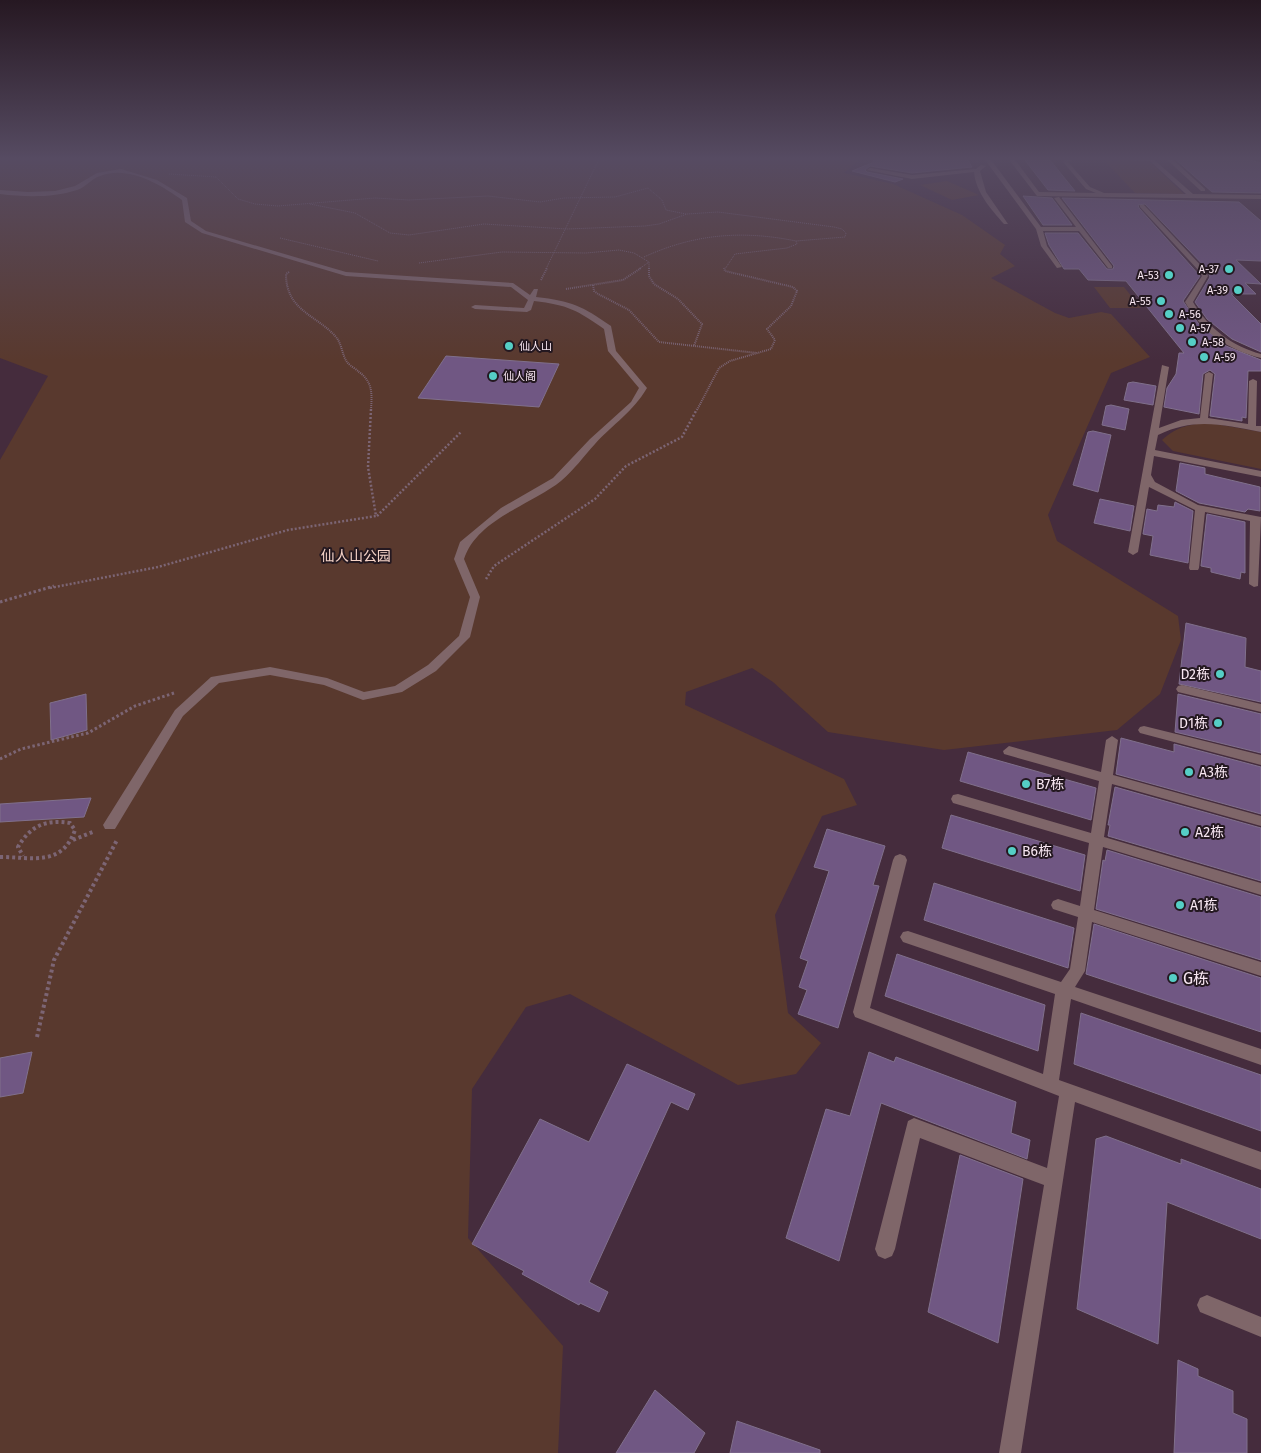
<svg xmlns="http://www.w3.org/2000/svg" width="1261" height="1453" font-family="'Fira Sans','Noto Sans SC',sans-serif">
<style>
.green{fill:#59392e}
.building{fill:#705783;stroke:#80708c}
.lines{fill:none;stroke-linecap:round;stroke-linejoin:round}
.path-far4{stroke:#7c6574;stroke-width:1;stroke-dasharray:1 1;stroke-linecap:butt}
.path-far3{stroke:#7c6574;stroke-width:2;stroke-dasharray:1 1;stroke-linecap:butt}
.path-far2{stroke:#7c6574;stroke-width:2.5;stroke-dasharray:2 2;stroke-linecap:butt}
.path-far1{stroke:#7c6574;stroke-width:3;stroke-dasharray:2.5 2.5;stroke-linecap:butt}
.path{stroke:#7c6574;stroke-width:4;stroke-dasharray:3 3;stroke-linecap:butt}
.minor{fill:#7f6669;fill-rule:evenodd}
.major{fill:#c8949b;fill-rule:evenodd}
.poi-dot{fill:#55cec5;stroke:#241820;stroke-width:2}
.labels{text-anchor:middle;stroke-width:4;stroke-linejoin:round;paint-order:stroke}
.far-poi-label{font-size:11px;fill:#f8e7f2;stroke:#241820;text-anchor:start}
.park-label{font-size:14px;fill:#f5d3c7;stroke:#241820}
.poi-label{font-size:14px;fill:#f8e7f2;stroke:#241820;text-anchor:start}
.near-poi-label{font-size:16px;fill:#f8e7f2;stroke:#241820;text-anchor:start}
</style>
<rect width="100%" height="100%" fill="#452c3d"/>
<path class="green" d="M0,157H862L844,173L893,184L962,215L1005,245L1000,254L1015,266L991,278L1055,313L1069,318L1101,312L1111,314L1150,357L1111,373L1048,515L1057,541L1178,616L1181,640L1160,694L1117,730L944,750L828,732L773,682L752,668L686,692L685,705L844,779L857,805L822,816L775,915L788,1013L821,1043L796,1074L738,1085L570,994L526,1007L472,1089L468,1238L563,1346L558,1453H0V460L48,376L0,358Z
M1104,160L1149,161L1184,194L1135,193Z
M947,181L979,195L952,200L920,185Z
M1094,287H1124L1141,308H1110Z
M1210,423L1261,432V469L1173,451L1162,440C1178,426 1190,424 1210,423Z"/>
<path class="building" d="M872,157H966L972,167L912,173L870,166L865,170L867,172L903,179L895,182L852,171L874,162Z
M1173,157H1238L1261,163V193L1212,192Z
M1024,159L1050,160L1075,191L1048,190Z
M1023,196L1052,198L1072,225H1043Z
M1062,198L1239,202L1261,221V261L1236,260L1261,284L1245,283L1256,294H1231L1261,324V352L1232,339L1207,319L1195,302L1210,277L1207,269L1145,204L1138,205L1139,208L1200,276L1183,301L1198,323L1226,346L1261,360V371H1248L1246,418L1242,417V421L1210,416L1215,374L1210,370L1203,374L1199,414L1164,407L1167,388L1176,374L1179,353H1184L1126,281L1088,280L1079,269H1064L1049,245L1045,233H1078L1107,269H1113L1114,266Z
M446,356L559,364L539,407L418,398Z
M1133,382L1156,386L1153,405L1124,400L1128,383Z
M1111,405L1129,409L1125,430L1102,425L1106,406Z
M1093,431L1111,435L1098,492L1073,485L1088,432Z
M1180,463L1205,468V474L1260,487V511L1248,509L1245,512L1199,503L1176,491Z
M1100,499L1134,506L1130,531L1094,523Z
M1175,502L1193,511L1188,563L1150,555L1153,536L1143,534L1147,509L1157,511L1158,505L1174,507Z
M1207,514L1245,522V573L1241,572L1240,579L1211,572V568L1201,566Z
M1186,623L1246,638L1245,667L1261,671V702L1179,684Z
M86,694L87,730L51,740L50,703Z
M1178,694L1261,714V753L1175,732Z
M1121,738L1174,752V744L1261,767V814L1116,774Z
M968,752L1096,788L1091,820L960,781Z
M1115,787L1261,828V881L1108,836L1110,825H1108Z
M91,798L84,817L0,822V804Z
M951,815L1085,855L1080,891L942,848Z
M827,829L885,846L873,885L879,886L838,1028L798,1014L807,990L799,987L808,961L800,958L829,871L814,867Z
M1107,850L1261,897V960L1096,909L1103,860L1105,861Z
M934,883L1074,928L1068,968L924,920Z
M1094,924L1261,978V1032L1086,974Z
M897,954L1045,1005L1038,1051L885,996Z
M1081,1013L1261,1075V1131L1074,1064Z
M32,1052L23,1093L0,1097V1058Z
M869,1052L894,1062L896,1057L1016,1102L1011,1133L1030,1140L1027,1159L881,1103L839,1261L786,1238L826,1109L850,1116Z
M627,1064L695,1094L688,1110L671,1102L589,1282L608,1292L599,1312L580,1303L579,1305L522,1274L524,1271L472,1244L540,1119L589,1142Z
M1106,1136L1181,1164V1159L1261,1189V1239L1167,1202L1158,1344L1077,1309L1096,1139Z
M960,1155L1023,1179L998,1343L928,1312Z
M1178,1360L1198,1369V1376L1233,1391V1413L1247,1419V1453H1174Z
M655,1390L705,1433L694,1453H616Z
M737,1421L820,1450V1453H730Z"/>
<g class="lines">
<path class="path-far4" d="M169,174L216,177L238,199L255,204L278,206L375,198L409,200L488,196L540,202L564,198L615,197L648,188L662,200L666,210L686,214
M310,204L355,213L390,233L409,235L484,224L567,229L645,226L659,224L687,214L718,212L834,227L842,229L846,233L845,237L796,241
M280,238L378,261
M644,257C694,234 742,230 796,241L797,244L787,248L735,254L725,269
M419,263L502,252L586,253L619,250L634,253L649,262V269
M546,269L600,157
M639,269L649,262"/>
<path class="path-far3" d="M649,268V276L654,284L678,299L702,324L694,346
M289,272L286,274C286,311 317,315 336,337C342,344 342,355 347,362C350,366 356,369 359,372C373,382 372,394 371,410
M541,280L547,268
M593,285L594,291L598,294L629,310L659,342L757,353
M566,289L623,280L641,268
M697,410L719,368L730,361L771,349L775,340L767,329L791,306L797,291L793,287L725,271L724,268"/>
<path class="path-far2" d="M377,516L461,432
M486,579L494,566L595,499L626,466L682,437L697,409
M50,588L158,567L288,530L376,516L368,467L371,409"/>
<path class="path-far1" d="M0,602L54,586
M0,759L21,749L88,733L135,706L174,693"/>
<path class="path" d="M73,840L95,831
M0,857C32,857 62,867 75,830L70,823C46,819 30,826 18,847L23,856
M37,1037L54,960L117,840"/>
<path class="minor" d="M983,157H989L1041,227H1076L1054,198L1059,197L1112,266V268H1108L1079,231H1043L1047,246L1062,267L1057,268L1041,246L1036,229Z
M1007,157H1013L1039,192L1096,193L1086,189L1063,162L1065,159L1024,157H1151L1193,194L1261,195V199L1037,196ZM1075,159L1150,161L1186,194L1104,193L1090,187L1068,162Z
M1164,157H1170L1205,189V191H1201Z
M981,165L986,166L980,171L986,192L1008,224H1004C991,209 976,193 974,172L912,179L867,170L870,168L912,175L976,169Z
M121,169L157,180L187,198L191,221L206,231L346,272L513,283L530,295L534,289H538L536,297C572,301 582,306 611,326L616,351L647,388C633,412 613,424 595,444C584,456 574,470 561,481C531,505 477,519 464,559L480,597L470,637L436,671L402,692L363,700L324,685L270,675L219,683L183,716L115,829H105L103,825L175,710L211,677L270,667L327,678L364,692L395,686L428,665L459,636L470,597L454,559L460,542L501,508L553,478L590,439L631,402L639,388L608,351L604,329C577,310 568,305 534,301L531,310L527,312L475,309L471,307L475,305L524,308L528,300L511,287L346,276L202,233L185,222L182,200C160,184 128,165 100,176C91,179 86,187 77,190C52,198 25,197 0,194V190L28,192L55,191L75,186L97,173Z
M1140,205H1144L1205,270L1208,276L1193,302C1208,328 1232,346 1261,354V358C1228,350 1202,332 1185,302L1202,276L1199,271L1140,207Z
M1162,365L1169,367L1159,428L1181,420L1200,418L1205,374L1209,372L1213,374L1208,418L1248,424L1249,381L1253,379L1257,381L1256,426H1261V432C1223,425 1195,417 1158,435L1155,450L1261,471V477L1154,456L1151,475L1155,482L1198,505L1261,517L1258,586L1254,587L1249,584L1250,521L1205,512L1199,568L1198,570H1190L1189,568L1195,510L1149,487L1138,552L1133,555L1128,552Z
M1182,685L1261,704V712L1178,692L1176,689L1178,686Z
M1144,726L1261,755V765L1140,733L1138,730L1140,727Z
M1112,736L1118,740L1113,775L1261,816V826L1112,784L1104,837L1261,883V895L1103,847L1094,910L1261,962V976L1092,922L1085,971L1075,987L1261,1049V1065L1071,999L1059,1080L1261,1152V1170L1075,1102L1021,1453H999L1044,1185L920,1138L895,1249L892,1256L885,1259L878,1256L875,1249L908,1121L914,1118L1047,1168L1059,1096L855,1017L853,1012L893,860L895,856L900,854L905,856L907,860L870,1008L1043,1074L1055,994L903,942L900,937L903,932L908,931L1061,982L1070,969L1078,917L1053,909L1051,905L1053,901L1058,899L1080,906L1089,843L953,803L951,799L953,795L958,794L1091,833L1099,781L1004,754L1003,751L1009,746L1101,772L1106,740Z
M1207,1295L1261,1317V1337L1200,1312L1197,1305L1200,1298Z"/>
<path class="major" d="M1257,157H1261V159L1258,158Z"/>
</g>
<linearGradient id="sky" x2="0" y2="1"><stop stop-color="#261822"/><stop offset="0.44" stop-color="#564b62"/><stop offset="1" stop-color="#564b62" stop-opacity="0"/></linearGradient>
<rect width="1261" height="360" fill="url(#sky)"/>
<g class="poi-dot">
<circle cx="1229" cy="269" r="5"/>
<circle cx="1169" cy="275" r="5"/>
<circle cx="1238" cy="290" r="5"/>
<circle cx="1161" cy="301" r="5"/>
<circle cx="1169" cy="314" r="5"/>
<circle cx="1180" cy="328" r="5"/>
<circle cx="1192" cy="342" r="5"/>
<circle cx="509" cy="346" r="5"/>
<circle cx="1204" cy="357" r="5"/>
<circle cx="493" cy="376" r="5"/>
<circle cx="1220" cy="674" r="5"/>
<circle cx="1218" cy="723" r="5"/>
<circle cx="1189" cy="772" r="5"/>
<circle cx="1026" cy="784" r="5"/>
<circle cx="1185" cy="832" r="5"/>
<circle cx="1012" cy="851" r="5"/>
<circle cx="1180" cy="905" r="5"/>
<circle cx="1173" cy="978" r="5"/>
</g>
<g class="labels">
<g class="far-poi-label">
<text x="1219" y="273" text-anchor="end">A-37</text>
<text x="1159" y="279" text-anchor="end">A-53</text>
<text x="1228" y="294" text-anchor="end">A-39</text>
<text x="1151" y="305" text-anchor="end">A-55</text>
<text x="1179" y="318">A-56</text>
<text x="1190" y="332">A-57</text>
<text x="1202" y="346">A-58</text>
<text x="519" y="350">仙人山</text>
<text x="1214" y="361">A-59</text>
<text x="503" y="380">仙人阁</text>
</g>
<g class="park-label">
<text x="356" y="561">仙人山公园</text>
</g>
<g class="poi-label">
<text x="1210" y="679" text-anchor="end">D2栋</text>
<text x="1208" y="728" text-anchor="end">D1栋</text>
<text x="1199" y="777">A3栋</text>
<text x="1036" y="789">B7栋</text>
<text x="1195" y="837">A2栋</text>
<text x="1022" y="856">B6栋</text>
<text x="1190" y="910">A1栋</text>
</g>
<g class="near-poi-label">
<text x="1183" y="984">G栋</text>
</g>
</g>
</svg>
